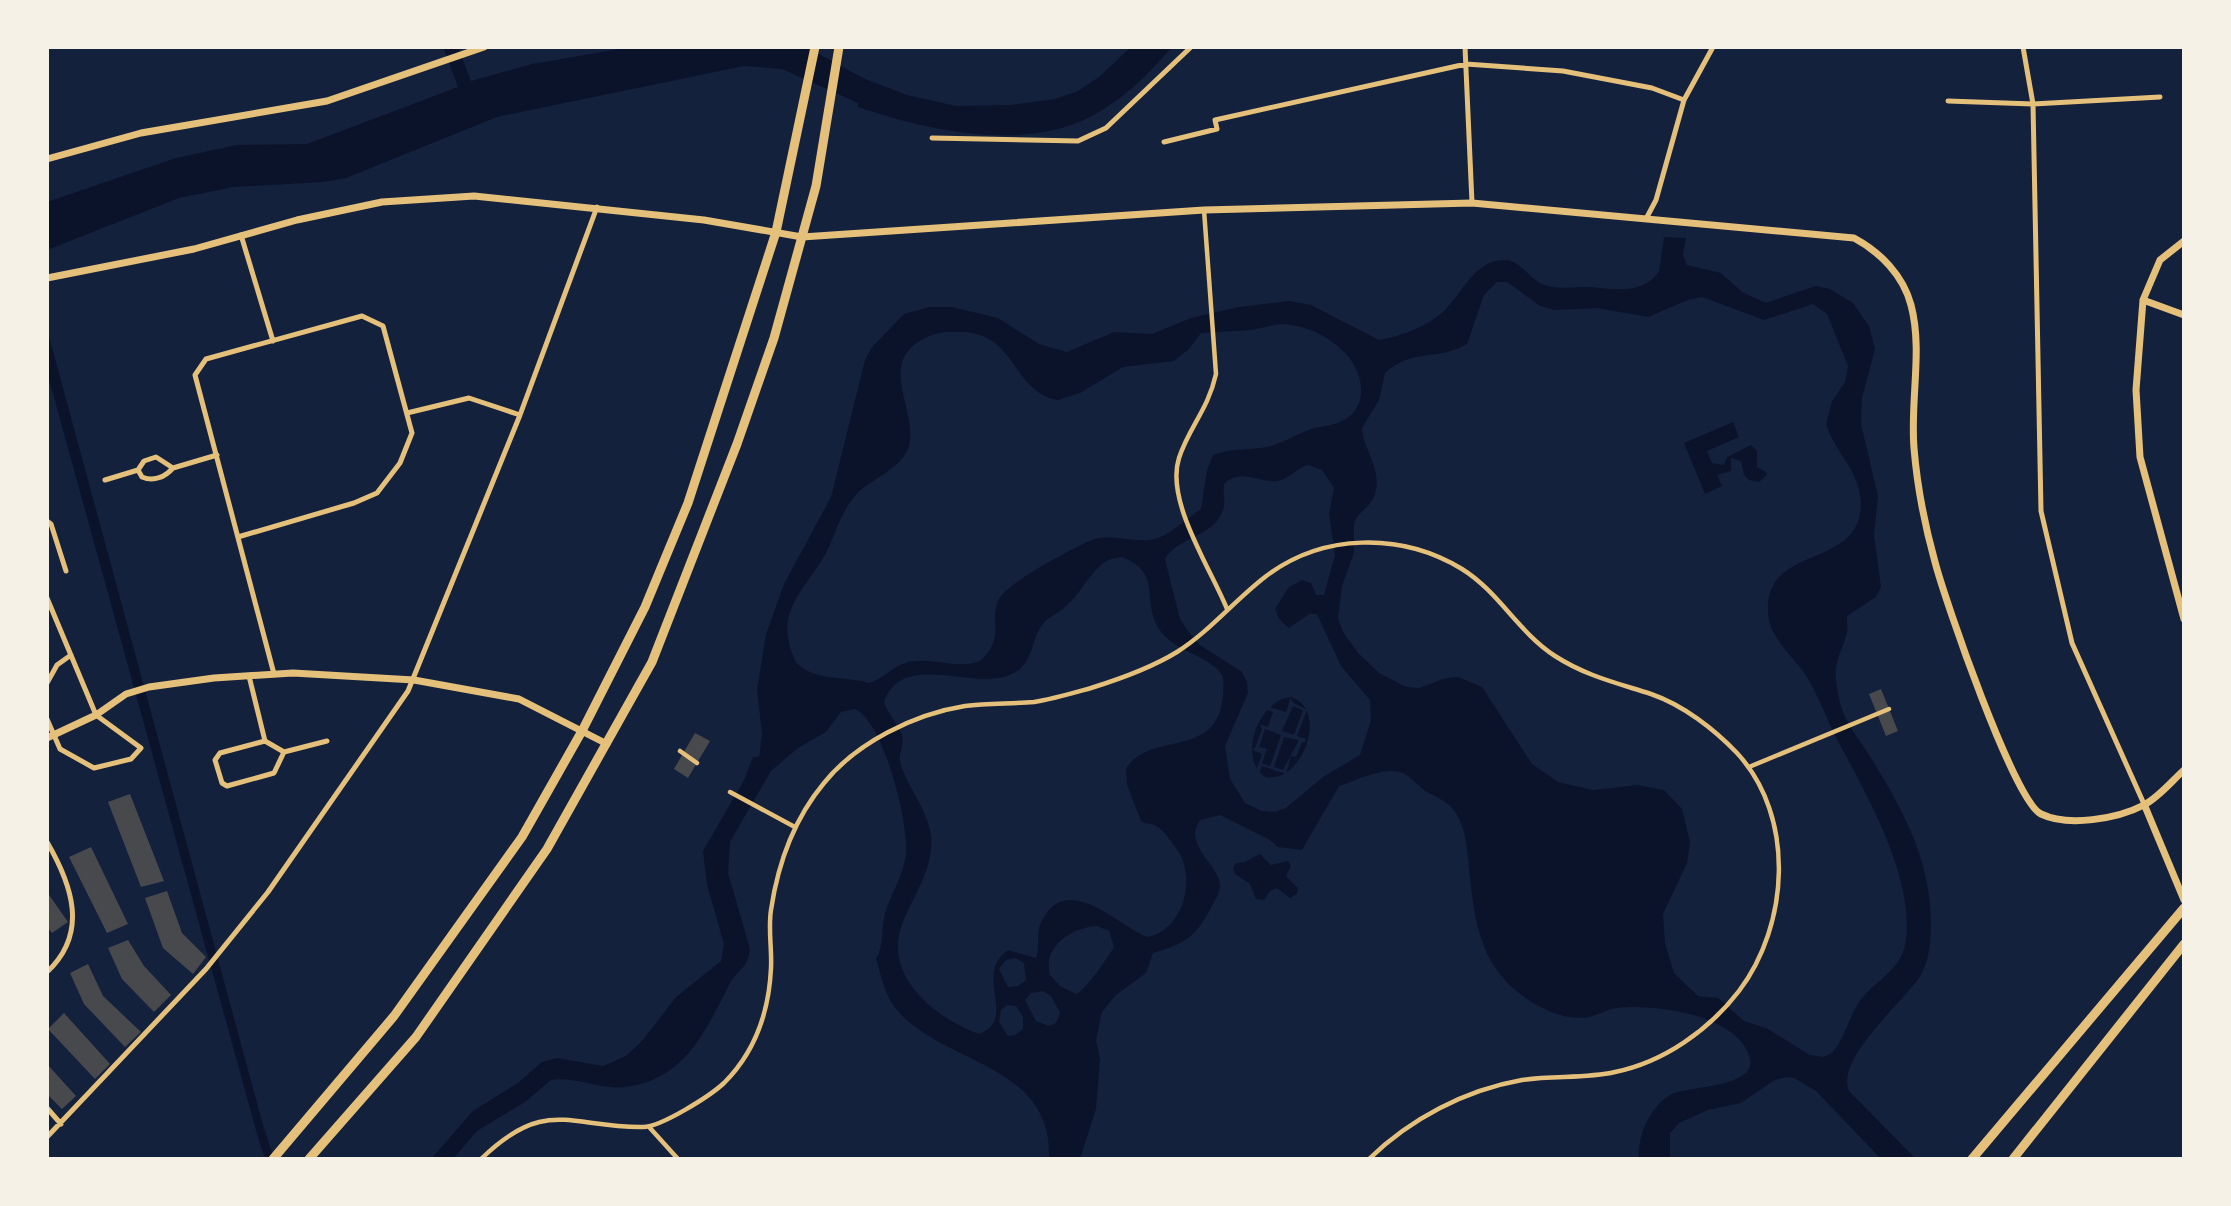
<svg xmlns="http://www.w3.org/2000/svg" width="2231" height="1206" font-family="'PT Sans',sans-serif">
<style>
.water{fill:#0b132b;fill-rule:evenodd}
.pier{fill:#14213d;fill-rule:evenodd}
.building{fill:#48494c}
.lines{fill:none;stroke-linecap:round;stroke-linejoin:round}
.pedestrian{stroke:#e5c07b;stroke-width:4.5}
.minor{stroke:#e5c07b;stroke-width:5}
.tertiary{stroke:#e5c07b;stroke-width:7}
.primary{stroke:#e5c07b;stroke-width:9}
</style>
<rect width="100%" height="100%" fill="#14213d"/>
<path class="water" d="M443,47H458L471,81L532,64L631,47H806L865,79L907,95L956,106L1011,105L1055,99L1078,91L1099,77L1131,47H1172C1148,75 1123,100 1090,117C1022,152 926,130 858,107V103L782,69L744,66L497,117L346,178L323,182L234,187L179,198L47,250V202L176,158L237,145L307,144L458,87Z
M1664,237L1686,238L1683,255L1687,265L1721,273L1742,292L1766,303L1815,286L1830,289L1853,303L1869,326L1875,349L1862,398L1861,424L1878,496L1874,535L1881,587L1876,597L1847,616C1847,622 1848,631 1846,637C1839,658 1833,663 1837,688C1842,722 1854,730 1871,758C1903,810 1930,859 1931,921C1931,938 1930,957 1922,973C1906,1001 1835,1057 1849,1091L1916,1159H1881L1816,1091L1794,1078L1786,1077L1773,1081L1741,1103L1708,1110L1679,1123L1670,1133V1159H1639C1637,1136 1650,1107 1670,1095C1686,1086 1757,1088 1750,1059C1740,1015 1654,1003 1616,1008C1604,1010 1594,1018 1581,1018C1557,1018 1531,1004 1514,989C1475,955 1473,906 1468,858C1466,840 1464,822 1452,808C1445,800 1434,796 1425,791C1418,786 1412,778 1405,774C1387,764 1356,781 1339,786L1302,850L1278,847L1270,840L1220,815L1200,820C1183,845 1217,863 1220,884C1221,891 1216,898 1213,904C1197,936 1187,943 1153,953L1146,973L1116,995L1102,1012L1096,1040L1100,1060L1096,1109L1080,1159H1049C1053,1060 938,1066 893,1005C884,992 881,974 876,959C884,945 881,933 884,918C889,895 904,877 906,852C908,822 884,722 855,709L841,712L826,732L798,748L771,771L730,842L728,873L750,949C747,970 738,969 729,985C705,1032 685,1079 626,1087C599,1090 575,1076 551,1080L525,1102L477,1131L453,1159H431L473,1111L519,1082L542,1062L557,1058L603,1066L626,1056L642,1041L676,997L721,961L724,944L707,885L703,851L744,780L753,757H759L762,734L757,690L766,634L784,584L831,497L865,360L872,347L904,314L930,307H952L998,318L1039,344L1067,352L1114,332L1152,334L1191,318L1239,307L1289,301L1311,305L1379,340C1400,336 1421,329 1438,316C1461,299 1473,258 1506,260C1520,261 1529,278 1542,284C1556,290 1569,287 1584,287C1611,287 1638,298 1659,272ZM1497,282H1507L1540,306L1554,310L1597,308L1648,317L1688,300L1702,297L1764,320L1813,304L1827,314L1848,366L1845,382L1832,401L1826,424C1834,450 1856,468 1860,495C1870,572 1763,541 1768,612C1769,640 1795,656 1808,679C1820,699 1827,721 1838,741C1867,796 1917,881 1905,945C1900,971 1873,982 1859,1002C1848,1019 1845,1038 1832,1053L1823,1057L1810,1055L1768,1029L1744,1021L1718,998L1698,996L1674,973L1665,943L1663,914L1687,863L1690,842L1682,809L1664,790L1638,785L1593,790L1558,782L1532,764L1482,687L1458,677L1446,678L1419,688L1406,687L1379,673L1358,653L1343,632L1338,618L1342,586L1354,553V523C1358,512 1369,508 1374,497C1384,470 1364,453 1362,428L1379,400L1385,373C1412,348 1440,361 1467,344L1484,295ZM1279,324C1303,324 1328,335 1345,353C1364,373 1370,407 1342,421C1332,426 1321,426 1311,429C1297,434 1285,442 1271,446C1251,451 1232,447 1213,455L1207,470L1201,509C1186,519 1168,538 1149,540C1130,542 1113,534 1094,539C1075,547 1005,583 998,601C989,624 1006,637 980,661C957,670 933,657 908,662C893,666 883,679 869,683C847,676 811,681 796,662C772,612 804,592 826,553C835,535 841,512 855,496C870,478 907,468 910,441C914,402 875,357 932,335C942,331 953,332 964,332C1017,335 1012,392 1058,400L1080,393L1123,367L1174,361L1189,349L1201,333L1252,330ZM1308,465L1322,470L1334,488L1329,514L1335,555L1324,595H1316L1311,583L1302,580L1289,587L1275,609L1279,619L1289,628L1309,614H1317L1341,666L1370,700L1371,720L1360,755L1323,777L1286,808L1275,812L1262,811L1245,803L1230,779L1225,746L1248,693L1247,682L1242,672L1200,645L1188,631L1180,619L1165,559C1179,535 1216,538 1224,507C1225,500 1223,492 1224,484C1241,467 1259,484 1278,481C1289,479 1297,468 1308,465ZM1122,557C1163,573 1141,600 1159,629C1174,653 1212,655 1223,677C1229,767 1151,726 1126,769L1127,785L1141,821C1146,825 1150,822 1156,826C1164,830 1172,843 1178,851C1197,880 1182,931 1147,937C1116,924 1064,868 1040,925C1036,936 1040,947 1036,958L1008,950C972,975 1019,1019 979,1034C935,1018 881,975 903,922C914,894 934,869 931,836C928,810 907,787 900,762C898,753 905,745 902,735C898,724 888,714 884,702C902,649 975,692 1012,674C1034,664 1030,642 1042,625C1047,618 1056,614 1063,609C1079,596 1087,577 1102,564C1108,559 1115,558 1122,557ZM1097,926L1109,931L1114,947C1109,956 1084,992 1076,994L1060,986L1050,975C1042,946 1073,927 1097,926ZM1015,958L1024,963L1026,980L1018,986L1008,987L999,969L1006,960ZM1043,991L1051,996L1060,1013L1056,1023L1049,1026L1036,1021L1025,1000L1031,993ZM1007,1005L1016,1006L1023,1017V1029L1015,1035L1008,1036L999,1022L1001,1010Z
M47,329L263,1125L274,1159H265L257,1134L47,372Z
M1733,422L1739,437L1707,451L1712,463L1724,465L1727,457L1751,445L1757,451V467L1766,472L1767,475L1759,482L1749,480L1744,475L1741,461L1731,458V471L1717,475L1722,486L1705,494L1684,443Z
M1291,697C1330,709 1302,785 1265,777C1237,758 1258,700 1291,697Z
M1260,854L1271,865L1288,861L1291,866L1286,876L1298,888L1297,894L1290,898L1277,888L1270,891L1264,900L1256,899L1250,884L1235,874L1233,868L1236,863L1245,862Z"/>
<path class="pier" d="M1291,697L1292,702L1307,710L1297,736L1306,739L1305,742H1302L1296,757L1291,756L1286,774L1262,766L1259,773L1256,770L1262,754L1251,749L1255,748L1262,729L1260,724L1268,727L1273,712L1266,709L1269,707L1286,712ZM1293,706L1303,710L1294,735L1282,731ZM1265,729L1281,735L1270,766L1262,763L1267,749L1259,747ZM1284,737L1299,740L1283,770L1274,767Z"/>
<path class="building" d="M1881,689L1898,731L1886,736L1869,694Z
M695,733L710,741L688,778L674,769Z
M130,794L164,881L141,887L108,802Z
M91,847L128,924L107,933L69,857Z
M167,891L182,933L206,957L193,974L163,948L145,898Z
M47,892L68,922L52,933L47,927Z
M128,940L144,966L171,995L154,1012L122,979L108,948Z
M88,964L103,996L141,1032L125,1047L84,1004L70,973Z
M64,1013L110,1064L95,1079L48,1029Z
M47,1064L76,1096L62,1109L47,1094Z"/>
<g class="lines">
<path class="pedestrian" d="M1204,210L1216,374C1208,410 1189,427 1179,458C1165,501 1211,569 1227,609
M680,751L697,763
M1749,767L1889,709
M730,792L793,826
M650,1128L678,1159
M481,1159C546,1096 570,1128 643,1127C661,1127 710,1096 724,1083C755,1052 769,1011 771,968C772,948 768,929 771,910C778,863 794,819 824,783C856,743 914,714 965,706C988,703 1011,704 1034,702C1053,699 1073,693 1091,688C1120,679 1151,668 1177,652C1210,631 1235,600 1265,577C1322,533 1401,532 1462,569C1499,592 1518,632 1555,656C1586,676 1617,683 1651,694C1683,705 1714,729 1737,753C1796,817 1789,925 1739,991C1709,1030 1664,1062 1615,1072C1585,1079 1553,1075 1522,1080C1465,1090 1410,1119 1369,1159"/>
<path class="minor" d="M1465,47L1472,203
M2023,47L2033,104L2041,511L2072,643L2144,804
M1948,101L2033,104L2160,97
M932,138L1078,141L1106,128L1191,47
M1164,142L1217,129L1215,120L1466,64L1563,71L1652,88L1684,100
M1647,217L1656,200L1684,100L1713,47
M241,235L273,341
M407,413L469,398L520,415
M173,468L217,455
M105,480L138,470L144,461L156,457L173,468C165,477 154,482 142,477L138,470
M47,521L51,524L66,571
M238,537L354,503L377,493L400,463L412,433L383,326L362,316L206,359L195,375L274,674
M47,598L96,715L141,748L131,759L94,768L60,749L47,719
M249,676L265,741L284,752L327,741
M47,683L57,665L71,655
M265,741L220,753L215,760L222,783L227,786L274,773L284,752
M47,842C72,885 89,933 47,972
M47,1108L61,1124
M47,1137L206,969L268,892L408,691L520,415L597,207"/>
<path class="tertiary" d="M47,159L141,133L327,101L484,47
M2184,241L2160,260L2143,300L2136,390L2140,457L2184,619
M47,278L194,249L297,220L382,202L474,196L704,220L802,237L1204,210L1472,203L1854,238C1880,252 1903,275 1911,305C1923,350 1910,401 1914,448C1917,485 1925,526 1935,562C1945,600 2014,801 2041,814C2068,827 2117,819 2144,805C2159,797 2171,782 2184,770
M2143,300L2184,315
M47,738L96,715L126,694L149,687L214,678L293,673L414,680L519,699L607,744
M2144,804L2184,900"/>
<path class="primary" d="M273,1159L394,1016L522,837L582,731L645,607L688,503L776,232L815,47
M309,1159L416,1037L547,849L652,662L737,444L774,338L816,186L839,47
M1972,1159L2184,908
M2013,1159L2184,944"/>
</g>
<rect width="2231" height="1206" fill="none" stroke="#f6f1e7" stroke-width="98"/>
</svg>
